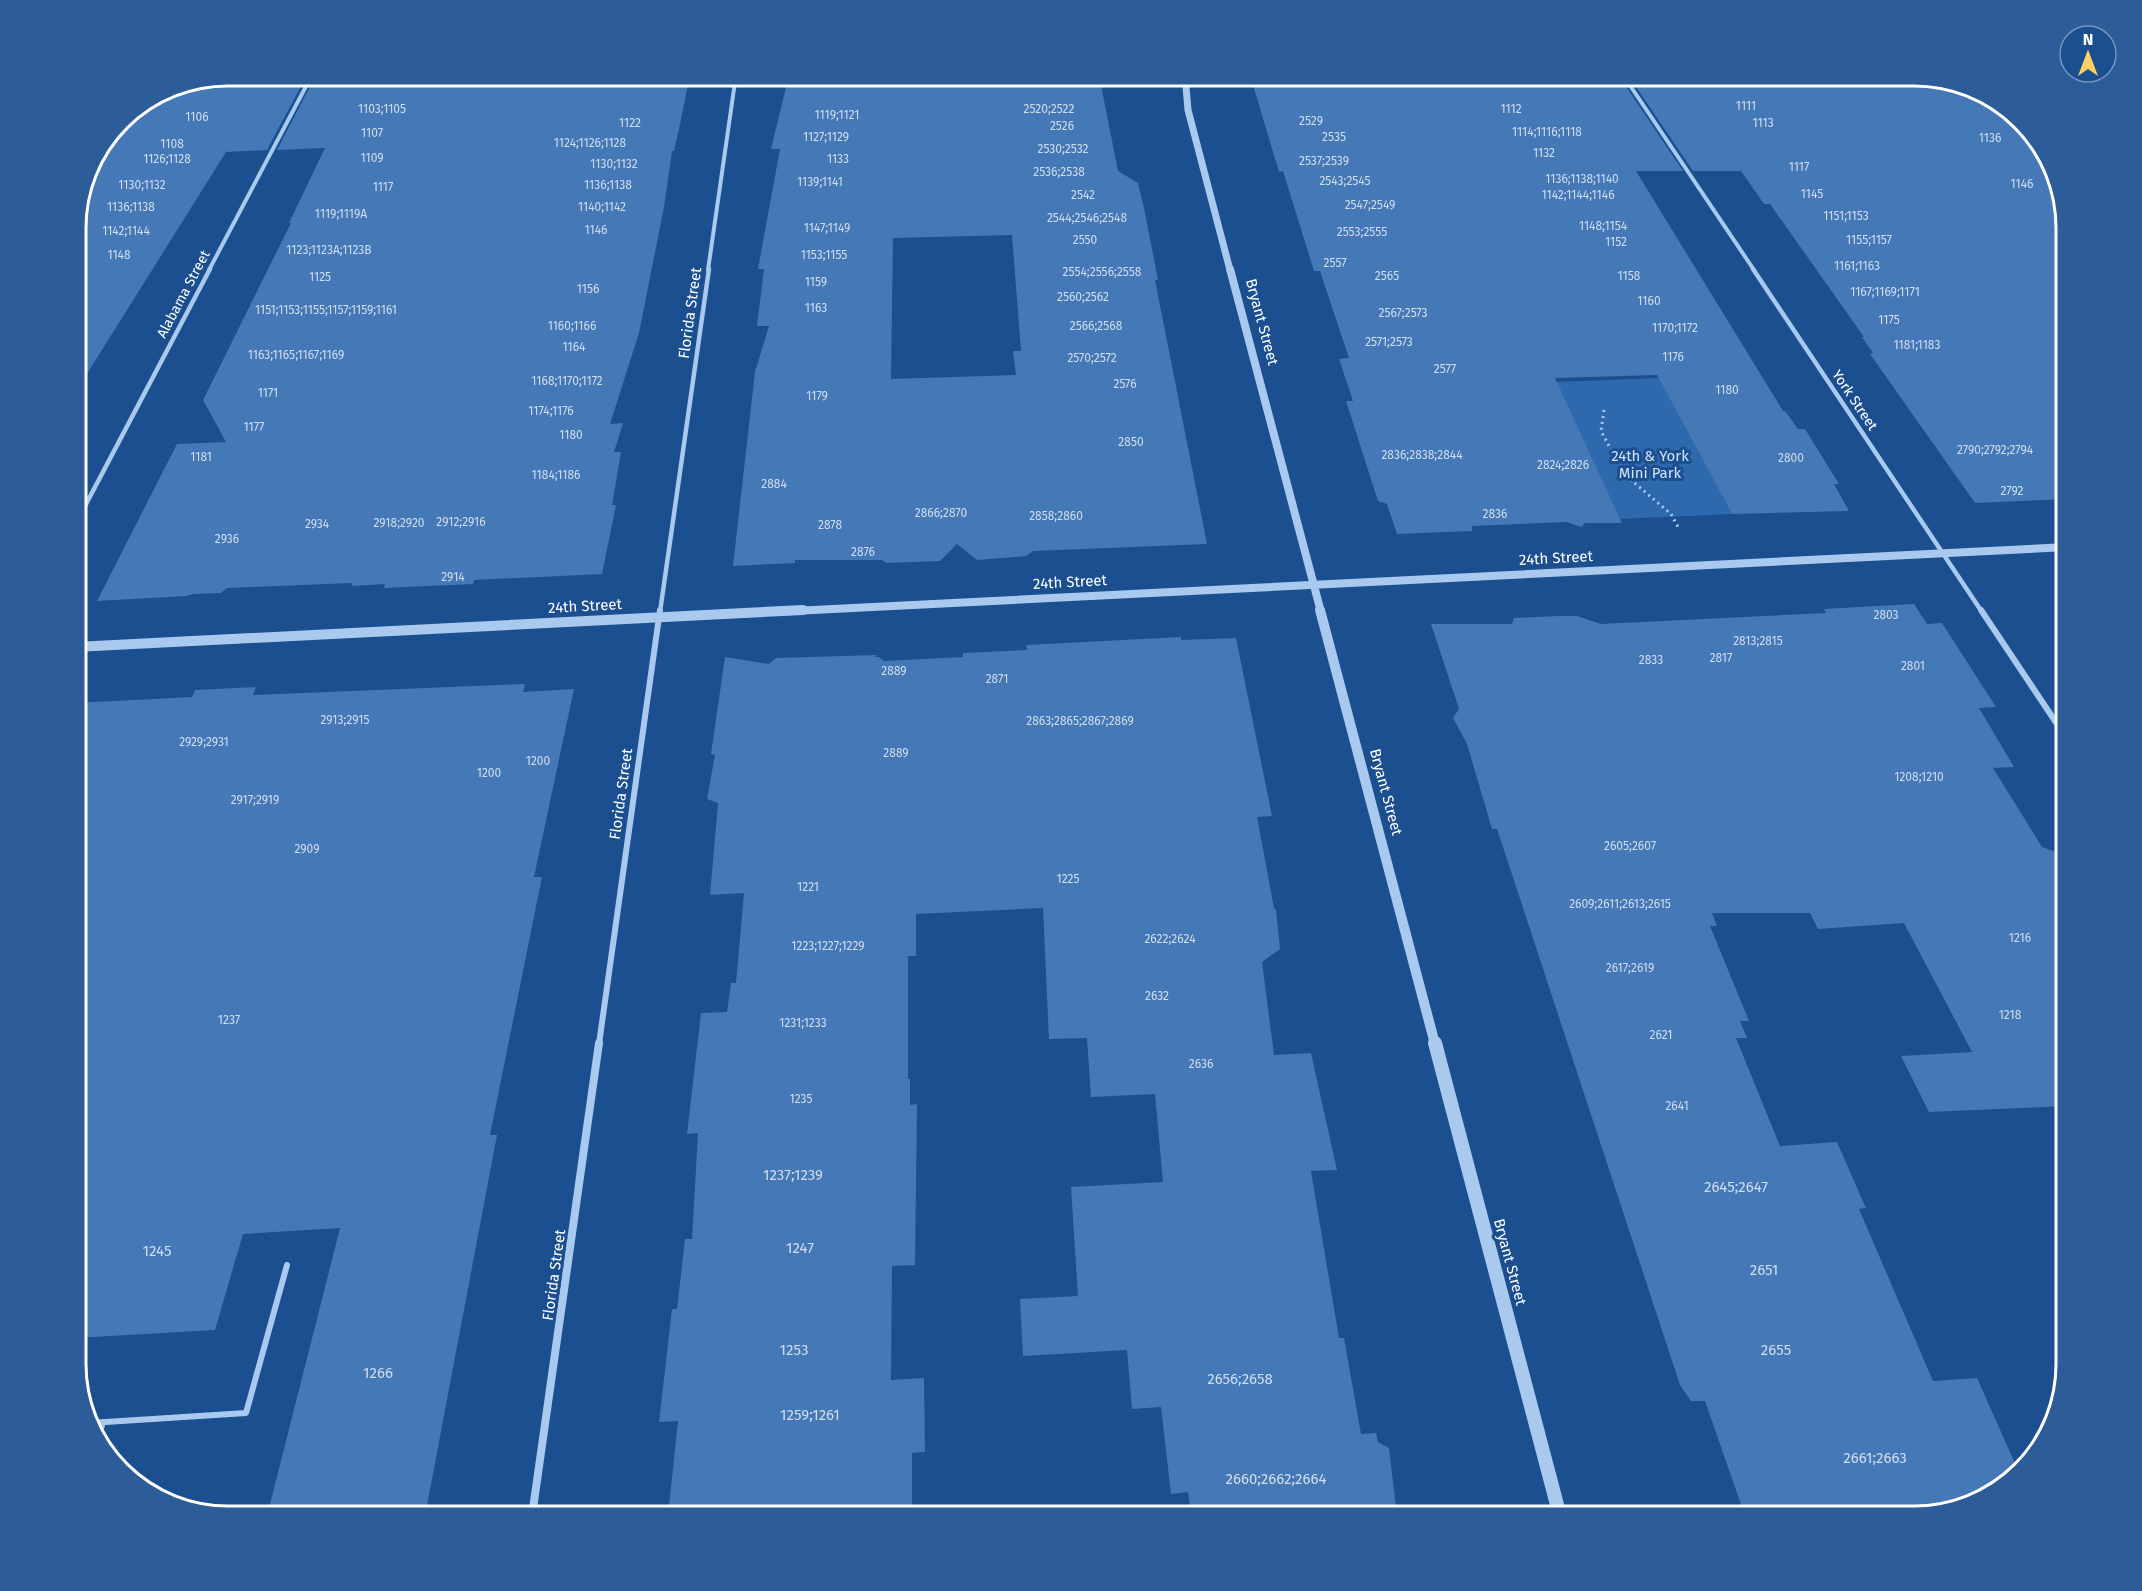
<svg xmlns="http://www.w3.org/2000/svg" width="2142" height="1591" font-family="'Fira Sans',sans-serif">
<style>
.green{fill:#2e69ad}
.building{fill:#4478b7;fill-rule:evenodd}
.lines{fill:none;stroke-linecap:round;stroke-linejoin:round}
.path{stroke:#a9c9ee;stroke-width:3;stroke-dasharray:2 4;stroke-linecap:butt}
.service{stroke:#a9c9ee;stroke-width:6}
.minor-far3{stroke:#a9c9ee;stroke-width:4}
.minor-far2{stroke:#a9c9ee;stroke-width:4.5}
.minor-far1{stroke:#a9c9ee;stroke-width:6}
.minor{stroke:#a9c9ee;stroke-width:8}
.tertiary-far3{stroke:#a9c9ee;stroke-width:7}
.tertiary-far2{stroke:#a9c9ee;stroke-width:8}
.tertiary-far1{stroke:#a9c9ee;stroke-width:10}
.tertiary{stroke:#a9c9ee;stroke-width:14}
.labels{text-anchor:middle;stroke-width:6;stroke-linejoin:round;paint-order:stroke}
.number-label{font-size:12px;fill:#d0dded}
.far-street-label{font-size:14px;fill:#fff;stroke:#1b4f8f}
.street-label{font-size:15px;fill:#fff;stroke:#1b4f8f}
.park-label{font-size:15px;fill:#cfe3fa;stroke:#1b4f8f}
.near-number-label{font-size:15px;fill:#d0dded}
.rim{fill:none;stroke:#fff;stroke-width:3}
</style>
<rect width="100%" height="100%" fill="#1b4f8f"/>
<path class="green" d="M1659,378L1732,514L1620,519L1556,382Z"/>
<path class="building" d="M228,75H307L267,150L226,152L75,393V217L91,160L127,113L169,86Z
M316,75H690L679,129L674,151H672L664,207L639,333L610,424L623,423L614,452H621L612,505H616L602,574L474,580L473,584L384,588L385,584L352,586V583L227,588L221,593L193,594L187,596L97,601L177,444L226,442L203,400L291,223H289L325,148L277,150Z
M789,75H1099L1118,171L1138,183L1144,208L1158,280H1155L1207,544L1033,551L1026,556L977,560L957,544L940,561L887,563L882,560H795V563L733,566L755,372L769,326H757L764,269H758L780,149H771ZM1012,235L1021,351H1013L1016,375L891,379L893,238Z
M1250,75H1573L1576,81L1621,79L1683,171H1636L1783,411H1785L1798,429H1805L1839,484H1834L1849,511L1732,514L1657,375L1555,378L1622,523H1585L1581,527L1567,522L1472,526V531L1397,534L1387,504L1378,501L1346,401H1353L1339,359L1349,358L1320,271H1314L1283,171L1279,172Z
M1708,75H1915L1963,83L2007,106L2051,160L2067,227V499L1975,503L1870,354L1873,353L1862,337H1864L1770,204H1764L1741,171H1693L1630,78Z
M1914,604L1927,624L1942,623L1996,707L1979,708L2014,767L1993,768L2042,847L2067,856V1106L1929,1112L1901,1056L1972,1052L1904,923L1818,929L1810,913H1712L1717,926H1710L1749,1021H1740L1747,1038H1736L1780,1146L1837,1142L1866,1208L1859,1209L1933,1381L1977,1378L2018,1470L1982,1500L1914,1516H1745L1705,1401H1691L1680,1385L1497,829H1492L1467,744L1453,718L1459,709L1431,624H1512L1514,618L1559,616H1577L1601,624L1826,613L1824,609Z
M1181,637V640L1236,638L1272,816L1257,817L1274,908L1276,910L1280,949L1262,962L1274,1055L1311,1053L1337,1170L1311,1171L1339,1338H1344L1361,1434L1376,1433L1378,1442L1389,1448L1397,1516H1191L1188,1492L1171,1494L1161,1407L1132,1409L1127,1350L1023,1356L1020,1299L1078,1296L1071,1187L1163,1182L1155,1094L1091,1097L1087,1038L1049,1039L1043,908L916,914V956H908V1079H910V1105L917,1104L915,1265L892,1266L891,1380L924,1378L925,1452L912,1453V1516H668L678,1421L659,1422L672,1309H677L685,1239H692L698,1133L687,1134L701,1013L727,1012L731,983H736L744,893L710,895L718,803L707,799L715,755L711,754L725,657L769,664L776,658L877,655L874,657H879L884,661L963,657V653L1027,650L1026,645Z
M525,684L523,692L574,689L534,877H542L490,1135H497L425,1516H267L340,1228L243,1234L215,1330L75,1338V703L192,697L195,690L256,687L253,695Z"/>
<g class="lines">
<path class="path" d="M1604,410L1601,431L1624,474L1671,514L1678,527"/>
<path class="service" d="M90,1423L246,1413L287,1265
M97,1441L103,1422"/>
<path class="minor-far3" d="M1623,75L1754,270
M209,270L312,75
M708,270L736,75"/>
<path class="minor-far2" d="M1753,269L1982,612
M75,525L210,269
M660,612L709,269"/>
<path class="minor-far1" d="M1981,610L2067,739
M599,1044L660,610"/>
<path class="minor" d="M532,1516L599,1043"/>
<path class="tertiary-far3" d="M1185,75L1188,110L1230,270"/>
<path class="tertiary-far2" d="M1230,269L1321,612
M773,612L2067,547"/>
<path class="tertiary-far1" d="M1320,610L1435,1044
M75,647L803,610"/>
<path class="tertiary" d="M1435,1043L1560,1516"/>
</g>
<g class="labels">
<g class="number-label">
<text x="1746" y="110">1111</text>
<text x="382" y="113">1103;1105</text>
<text x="1049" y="113">2520;2522</text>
<text x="1511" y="113">1112</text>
<text x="837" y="119">1119;1121</text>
<text x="197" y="121">1106</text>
<text x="1311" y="125">2529</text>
<text x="630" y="127">1122</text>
<text x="1763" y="127">1113</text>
<text x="1062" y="130">2526</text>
<text x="1547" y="136">1114;1116;1118</text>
<text x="372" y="137">1107</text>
<text x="826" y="141">1127;1129</text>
<text x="1334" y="141">2535</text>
<text x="1990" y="142">1136</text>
<text x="590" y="147">1124;1126;1128</text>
<text x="172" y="148">1108</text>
<text x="1063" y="153">2530;2532</text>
<text x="1544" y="157">1132</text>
<text x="372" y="162">1109</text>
<text x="167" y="163">1126;1128</text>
<text x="838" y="163">1133</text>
<text x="1324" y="165">2537;2539</text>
<text x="614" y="168">1130;1132</text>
<text x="1799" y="171">1117</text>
<text x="1059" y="176">2536;2538</text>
<text x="1582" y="183">1136;1138;1140</text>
<text x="1345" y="185">2543;2545</text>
<text x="820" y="186">1139;1141</text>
<text x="2022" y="188">1146</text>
<text x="142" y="189">1130;1132</text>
<text x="608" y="189">1136;1138</text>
<text x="383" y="191">1117</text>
<text x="1812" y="198">1145</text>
<text x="1083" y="199">2542</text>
<text x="1578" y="199">1142;1144;1146</text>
<text x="1370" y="209">2547;2549</text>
<text x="131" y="211">1136;1138</text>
<text x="602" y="211">1140;1142</text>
<text x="341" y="218">1119;1119A</text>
<text x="1846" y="220">1151;1153</text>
<text x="1087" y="222">2544;2546;2548</text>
<text x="1603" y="230">1148;1154</text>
<text x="827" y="232">1147;1149</text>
<text x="596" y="234">1146</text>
<text x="126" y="235">1142;1144</text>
<text x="1362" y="236">2553;2555</text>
<text x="1085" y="244">2550</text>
<text x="1869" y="244">1155;1157</text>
<text x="1616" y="246">1152</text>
<text x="329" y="254">1123;1123A;1123B</text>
<text x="119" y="259">1148</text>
<text x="824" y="259">1153;1155</text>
<text x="1335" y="267">2557</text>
<text x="1857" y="270">1161;1163</text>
<text x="1102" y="276">2554;2556;2558</text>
<text x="1387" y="280">2565</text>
<text x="1629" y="280">1158</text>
<text x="320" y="281">1125</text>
<text x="816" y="286">1159</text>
<text x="588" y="293">1156</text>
<text x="1885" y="296">1167;1169;1171</text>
<text x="1083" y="301">2560;2562</text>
<text x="1649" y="305">1160</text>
<text x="816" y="312">1163</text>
<text x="326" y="314">1151;1153;1155;1157;1159;1161</text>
<text x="1403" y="317">2567;2573</text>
<text x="1889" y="324">1175</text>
<text x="572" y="330">1160;1166</text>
<text x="1096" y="330">2566;2568</text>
<text x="1675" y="332">1170;1172</text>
<text x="1389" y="346">2571;2573</text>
<text x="1917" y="349">1181;1183</text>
<text x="574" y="351">1164</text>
<text x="296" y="359">1163;1165;1167;1169</text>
<text x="1673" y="361">1176</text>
<text x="1092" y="362">2570;2572</text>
<text x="1445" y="373">2577</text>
<text x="567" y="385">1168;1170;1172</text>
<text x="1125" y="388">2576</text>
<text x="1727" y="394">1180</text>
<text x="268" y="397">1171</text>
<text x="817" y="400">1179</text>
<text x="551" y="415">1174;1176</text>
<text x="254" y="431">1177</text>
<text x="571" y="439">1180</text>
<text x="1131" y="446">2850</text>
<text x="1995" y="454">2790;2792;2794</text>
<text x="1422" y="459">2836;2838;2844</text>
<text x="201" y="461">1181</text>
<text x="1791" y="462">2800</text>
<text x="1563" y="469">2824;2826</text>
<text x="556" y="479">1184;1186</text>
<text x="774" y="488">2884</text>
<text x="2012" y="495">2792</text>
<text x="941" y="517">2866;2870</text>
<text x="1495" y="518">2836</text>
<text x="1056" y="520">2858;2860</text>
<text x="461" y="526">2912;2916</text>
<text x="399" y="527">2918;2920</text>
<text x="317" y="528">2934</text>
<text x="830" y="529">2878</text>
<text x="227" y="543">2936</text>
<text x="863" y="556">2876</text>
<text x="453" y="581">2914</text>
<text x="1886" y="619">2803</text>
<text x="1758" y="645">2813;2815</text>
<text x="1721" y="662">2817</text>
<text x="1651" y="664">2833</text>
<text x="1913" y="670">2801</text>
<text x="894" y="675">2889</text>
<text x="997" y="683">2871</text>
<text x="345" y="724">2913;2915</text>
<text x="1080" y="725">2863;2865;2867;2869</text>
<text x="204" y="746">2929;2931</text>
<text x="896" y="757">2889</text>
<text x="538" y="765">1200</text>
<text x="489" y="777">1200</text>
<text x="1919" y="781">1208;1210</text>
<text x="255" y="804">2917;2919</text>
<text x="1630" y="850">2605;2607</text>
<text x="307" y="853">2909</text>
<text x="1068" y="883">1225</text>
<text x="808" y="891">1221</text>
<text x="1620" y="908">2609;2611;2613;2615</text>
<text x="2020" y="942">1216</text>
<text x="1170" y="943">2622;2624</text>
<text x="828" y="950">1223;1227;1229</text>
<text x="1630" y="972">2617;2619</text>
<text x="1157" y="1000">2632</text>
<text x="2010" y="1019">1218</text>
<text x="229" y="1024">1237</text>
<text x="803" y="1027">1231;1233</text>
<text x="1661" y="1039">2621</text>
<text x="1201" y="1068">2636</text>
<text x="801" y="1103">1235</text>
<text x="1677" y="1110">2641</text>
</g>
<g class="far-street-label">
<text transform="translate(183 294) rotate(-62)" y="5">Alabama Street</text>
<text transform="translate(1855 400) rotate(56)" y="5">York Street</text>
</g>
<g class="street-label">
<text transform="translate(690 313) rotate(-82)" y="5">Florida Street</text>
<text transform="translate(1262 322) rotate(75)" y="5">Bryant Street</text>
<text transform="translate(1556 558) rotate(-3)" y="5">24th Street</text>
<text transform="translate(1070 582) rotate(-3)" y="5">24th Street</text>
<text transform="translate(585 606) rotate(-3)" y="5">24th Street</text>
<text transform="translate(1386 792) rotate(75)" y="5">Bryant Street</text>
<text transform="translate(621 794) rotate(-82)" y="5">Florida Street</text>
<text transform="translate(1510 1262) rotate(75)" y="5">Bryant Street</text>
<text transform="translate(554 1275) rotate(-82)" y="5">Florida Street</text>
</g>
<g class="park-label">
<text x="1650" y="461">24th &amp; York<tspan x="1650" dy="17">Mini Park</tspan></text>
</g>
<g class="near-number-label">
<text x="793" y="1180">1237;1239</text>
<text x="1736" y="1192">2645;2647</text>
<text x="800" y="1253">1247</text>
<text x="157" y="1256">1245</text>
<text x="1764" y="1275">2651</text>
<text x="794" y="1355">1253</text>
<text x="1776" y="1355">2655</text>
<text x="378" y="1378">1266</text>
<text x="1240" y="1384">2656;2658</text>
<text x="810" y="1420">1259;1261</text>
<text x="1875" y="1463">2661;2663</text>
<text x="1276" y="1484">2660;2662;2664</text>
</g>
</g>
<path d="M0 0H2142V1591H0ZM228 86H1914A142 142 0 0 1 2056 228V1364A142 142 0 0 1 1914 1506H228A142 142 0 0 1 86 1364V228A142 142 0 0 1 228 86Z" fill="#2d5d98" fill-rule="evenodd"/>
<path class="rim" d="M228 86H1914A142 142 0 0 1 2056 228V1364A142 142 0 0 1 1914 1506H228A142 142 0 0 1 86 1364V228A142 142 0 0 1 228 86Z"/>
<g transform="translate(2088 54)"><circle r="28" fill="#1b4f8f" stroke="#7695bc" stroke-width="1.5"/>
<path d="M0-4.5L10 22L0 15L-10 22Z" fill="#ffd166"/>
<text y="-9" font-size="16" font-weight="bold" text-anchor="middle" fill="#ffffff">N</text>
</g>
</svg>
